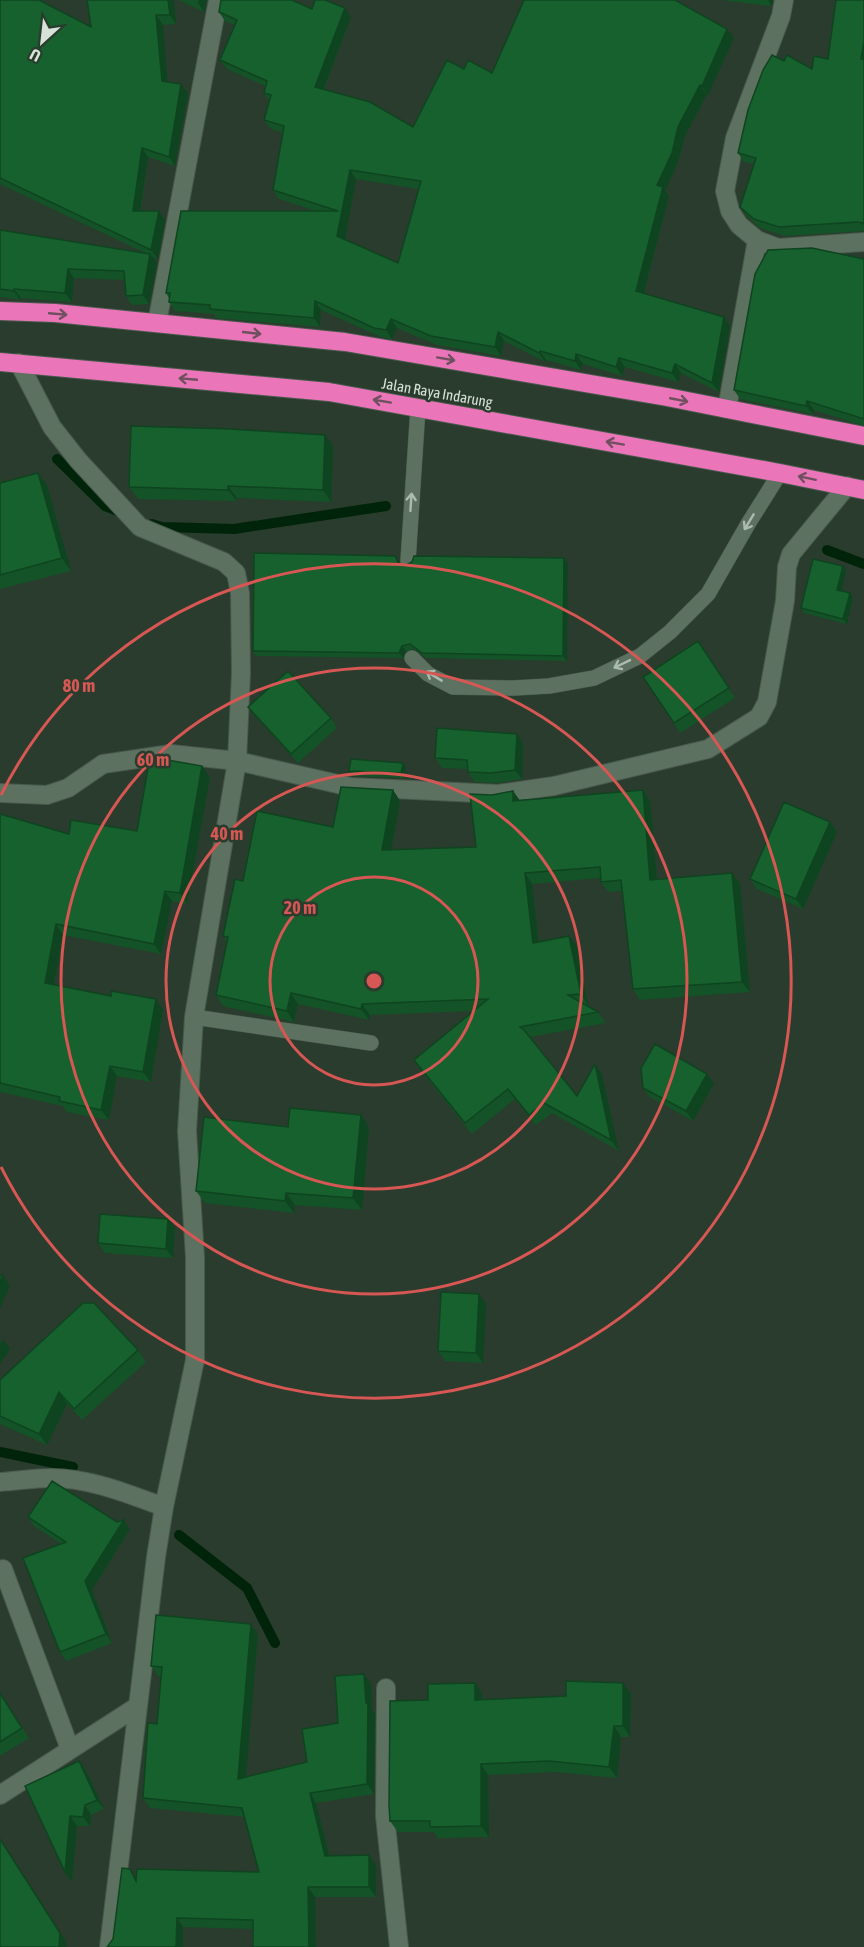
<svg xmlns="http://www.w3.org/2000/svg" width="864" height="1947" font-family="'Asap Condensed',sans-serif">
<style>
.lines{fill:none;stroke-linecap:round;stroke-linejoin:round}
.stream{stroke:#002409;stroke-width:10}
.lane-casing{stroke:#48594c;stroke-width:16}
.street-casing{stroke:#48594c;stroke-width:20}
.highway-casing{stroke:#48594c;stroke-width:20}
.lane{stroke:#5d7160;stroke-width:15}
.street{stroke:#5d7160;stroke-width:18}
.highway{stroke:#eb75b9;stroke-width:18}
.wall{fill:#135327;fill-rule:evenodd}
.shaded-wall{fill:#0f4420}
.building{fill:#16612d;stroke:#0f4420;stroke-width:1.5;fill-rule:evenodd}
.oneway{stroke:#6e505e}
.oneway2{stroke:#acbbaf}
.ring{fill:none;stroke:#d65754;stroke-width:3}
.labels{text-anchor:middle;stroke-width:5;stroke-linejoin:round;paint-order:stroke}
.street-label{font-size:15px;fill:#d7e3d9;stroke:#2a3c2d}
.centre{fill:#d65754;stroke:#2a3c2d;stroke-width:3}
.ring-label{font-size:18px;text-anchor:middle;font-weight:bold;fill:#d65754;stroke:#2a3c2d;stroke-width:5;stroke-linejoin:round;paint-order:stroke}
</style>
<rect width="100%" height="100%" fill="#2a3c2d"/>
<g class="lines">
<path class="stream" d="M57,459L105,506L123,513
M152,524L162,527L234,529L386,506
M827,550L864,564
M0,1452L73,1467
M179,1535L247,1588L275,1643"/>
<defs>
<path id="lane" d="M408,561L418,408
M412,658L428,674L453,687L514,688L549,686L594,678L640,656L670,632L708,594L748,524L780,473
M194,1017L371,1043"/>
<path id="street" d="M784,0L781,16L735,138L725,191L730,211L739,225L757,240L778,248L864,242
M157,323L218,0
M19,363L52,427L78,460L140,527L224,562L236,573L240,593L241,673L237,761L194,1017L187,1131L195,1257V1360L164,1507L156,1557L109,1947
M727,409L757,240
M0,793L47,795L68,788L103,764L171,754L237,761L351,787L498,794L554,786L708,749L759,717L767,702L785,601L787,567L791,554L847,486
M0,1482C17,1481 34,1478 51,1478C90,1478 128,1494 164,1507
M3,1569L70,1749
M386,1688L385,1816L399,1947
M0,1795L138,1706"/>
<path id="highway" d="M0,311L55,313L345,342L667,397L864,436
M0,362L329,392L780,473L864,490"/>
</defs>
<use href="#lane" class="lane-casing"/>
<use href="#street" class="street-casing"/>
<use href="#highway" class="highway-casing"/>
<use href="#lane" class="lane"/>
<use href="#street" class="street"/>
<use href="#highway" class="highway"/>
</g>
<path class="wall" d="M0,0L91,27L174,0L176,24L163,25L167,82L188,93L175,166L148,157L141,211H159L165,220L158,259L152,257L157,263L149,304L132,305L126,296L125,280L74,278L72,302L21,298L20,300L0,297V230L145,253L0,184Z
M178,0H207L204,12Z
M721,0H773L771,6Z
M864,0V231L785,236L760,228L747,216L740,207L754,164L744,162L738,153L784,61L812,69L828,59Z
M312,9L351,17L324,90L413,127L464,69L492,73L734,38L708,95L707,94L685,136L678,162L665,191L669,196L644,294L724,317L730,326L719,392L681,373L678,382L625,367L622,376L583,364L581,370L546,360L545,362L504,341L501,356L437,345L397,328L392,339L381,337L321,310L320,327L216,318L214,314L175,311L169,302V298L166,293L316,211L279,199L273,190L283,133L271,129L264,120L269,101L264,93L265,86L227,69L220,60L235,25L225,21L219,12ZM356,179L419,189L398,263L345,239Z
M864,259V426L814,410L813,414L740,399L734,390Z
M333,446L331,502L237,498V501L138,499L129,487Z
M0,479L1,483L47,485L71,571L0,589Z
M398,561L400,564L404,566L568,563L567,661L426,658L414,649L406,651L403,658L256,656L253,651Z
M846,571L842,591L850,593L853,598L847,624L804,613L801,608Z
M698,641L735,698L680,733L674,723Z
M248,707L331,718L337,728L298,763L255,716Z
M523,743L522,779L497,783L475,782L468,772V769L442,768L435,758Z
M403,763L406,768L404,778L352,776L349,771Z
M202,766L210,777L187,904L172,901L161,954L63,935L54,985L163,1010L151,1082L117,1076L109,1120L67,1112L63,1106L0,1092V814L69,834L137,831Z
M393,790L400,801L391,850L476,847L492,795L513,791L519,800L643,790L650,801L657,880L732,873L740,884L750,992L640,1000L633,989L623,891L608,892L601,882L600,878L532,884L539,941L569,936L577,946L588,1005H585L598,1012L606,1023L530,1037L577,1096L595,1064L602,1074L619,1151L552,1113L536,1125L515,1099L472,1134L421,1071L414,1060L474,1011L370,1015L369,1020L298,1004L294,1022L223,1006L216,995L227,943L223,936L243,881L333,827Z
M830,822L837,832L803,909L757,889L750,879Z
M714,1083L693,1121L650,1097L643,1088Z
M361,1115L369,1127L362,1210L295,1205L294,1213L205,1203L196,1191L288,1127Z
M175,1228L173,1258L105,1253L98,1243Z
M486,1304L483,1363L445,1361L438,1351Z
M138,1350L146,1362L82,1420L67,1404L47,1445L0,1424V1380Z
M28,1517L117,1522L130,1529L92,1590L112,1643L66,1661L60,1652L61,1544L34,1526Z
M258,1634L246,1777L307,1762L371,1684L372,1710L375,1713L374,1794L316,1803L330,1856L369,1855L376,1865V1897H315L316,1947H253V1929L183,1927L113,1939L136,1878L259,1872L245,1817L150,1808L143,1798L157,1724L161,1676H158L151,1666Z
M475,1683L482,1694L483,1700L566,1696L623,1683L631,1694L630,1737H621L617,1778L557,1772L488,1775L489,1837L438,1838L434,1832H398L390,1821L428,1700Z
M0,1692L29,1738L0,1756Z
M79,1761L86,1771L104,1809L91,1815L90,1826H77L72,1882L65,1872L25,1786Z"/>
<path class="shaded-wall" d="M168,0H174L176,24L170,15Z
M199,0H207L204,12L198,3Z
M768,0H773L771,6Z
M345,8L351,17L321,96L315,87Z
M156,15L163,25L168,90L162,81Z
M727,29L734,38L708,95L702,86Z
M864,41V62L861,59Z
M181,84L188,93L175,166L169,157Z
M700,85L707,94L685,136L678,162L665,191L669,196L642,300L636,291L657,185L678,127Z
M142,148L148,157L139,220L133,211Z
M350,170L356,179L344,245L337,236Z
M159,211L165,220L158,259L151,250Z
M150,254L157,263L149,304L143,295Z
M68,269L74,278L72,302L65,293Z
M14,289L21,298L20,300L14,291Z
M315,301L321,310L320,327L314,318Z
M724,317L730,326L719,392L712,383Z
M391,319L397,328L392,339L386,330Z
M498,332L504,341L501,356L495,347Z
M540,351L546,360L545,362L539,353Z
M576,354L583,364L581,370L575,361Z
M619,358L625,367L622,376L616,367Z
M675,364L681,373L678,382L672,373Z
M807,401L814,410L813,414L806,406Z
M325,435L333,446L331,502L323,490Z
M38,473L47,485L71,571L62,558Z
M228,486L237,498V501L228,490Z
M564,558L568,563L567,661L563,656Z
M843,566L846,571L841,595L837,590Z
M850,593L853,598L847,624L843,619Z
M402,646L406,651L403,658L399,653Z
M517,734L523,743L522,779L515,770Z
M403,763L406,768L404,778L401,773Z
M202,766L210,777L187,904L180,893Z
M393,790L400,801L389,861L382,850Z
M643,790L650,801L658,891L650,880Z
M513,791L521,802L513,801Z
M830,822L837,832L803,909L796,899Z
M525,873L532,884L540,953L533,943Z
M732,873L740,884L750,992L742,982Z
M165,891L172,901L161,954L154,944Z
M56,924L63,935L52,994L45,983Z
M569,936L577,946L588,1005L581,994Z
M291,993L298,1004L294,1022L287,1011Z
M156,999L163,1010L151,1082L143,1072Z
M362,1004L370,1015L369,1020L361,1009Z
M595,1064L602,1074L619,1151L611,1140Z
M110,1066L117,1076L109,1120L101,1110Z
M707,1074L714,1083L693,1121L686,1111Z
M361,1115L369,1127L362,1210L353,1198Z
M286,1193L295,1205L294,1213L285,1201Z
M168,1219L175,1228L173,1258L166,1249Z
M3,1276L10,1286L0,1308V1284Z
M479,1294L486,1304L483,1363L476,1353Z
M3,1339L10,1349L0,1364V1344Z
M59,1392L67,1404L47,1445L39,1434Z
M124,1520L130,1529L92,1590L112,1643L106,1634L85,1581Z
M251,1624L258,1634L245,1788L238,1779Z
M364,1674L371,1684L372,1710L375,1713L374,1794L367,1784L366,1703Z
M475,1683L482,1694L483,1711L475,1700Z
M623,1683L631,1694L630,1737L623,1726Z
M614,1726L621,1737L617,1778L609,1767Z
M79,1761L86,1771L104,1809L97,1800Z
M481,1764L488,1775L489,1837L481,1826Z
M310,1793L316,1803L332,1866L325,1856Z
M85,1805L91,1815L90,1826L83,1817Z
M70,1816L77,1826L72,1882L65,1872Z
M0,1838L67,1943L66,1947H59Z
M369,1855L376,1865V1897L369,1887Z
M308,1887L315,1897L316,1947H309Z
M177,1918L183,1927V1947H176Z"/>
<path class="building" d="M0,0H39L91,27L87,0H168L170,15H156L162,81L181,84L169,157L142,148L133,211H159L151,250L0,178Z
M221,0H292L312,9L315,0H325L345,8L315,87L370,102L413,127L447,60L464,69L468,60L492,73L524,0H675L727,29L702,86L700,85L678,127L672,153L657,185L663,187L636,291L724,317L712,383L675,364L672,373L619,358L616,367L576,354L575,361L540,351L539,353L498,332L495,347L431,336L391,319L386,330L374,328L315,301L314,318L210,309V305L169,302L170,293H166L181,211H338L273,190L284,126L264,120L271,95L264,93L267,81L220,60L237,20L219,12ZM350,170L421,181L398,263L337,236Z
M836,0H864V41L861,59H864V224L863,223L857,222L779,227L754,219L740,207L756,158L738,153L748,110L763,70L772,55L784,61L787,55L812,69L814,56L828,59Z
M0,230L150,254L143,295L126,296L124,271L68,269L65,293L14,289V291L0,289Z
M812,248L864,259V419L807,401L806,406L734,390L755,274L768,250Z
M131,426L230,429L325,435L323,490L228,486V490L129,487Z
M38,473L62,558L0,575V483Z
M254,553L395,556L399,564L404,566L412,562L414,556L564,558L563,656L422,653L410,644L402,646L399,653L253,651Z
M813,559L843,566L837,590L850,593L843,619L801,608Z
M698,641L729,688L674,723L643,677Z
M288,671L331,718L291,754L248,707Z
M437,728L517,734L515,770L491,773L468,772L467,760L435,758Z
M150,757L202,766L180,893L165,891L154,944L56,924L45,983L111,996V991L156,999L143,1072L110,1066L101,1110L59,1101L60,1097L0,1083V814L69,834L71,820L137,831Z
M351,759L403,763L401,773L349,771Z
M341,787L393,790L382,850L476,847L470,794L492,795L513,791V801L643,790L650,880L732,873L742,982L633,989L621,880L601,882L600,867L525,873L533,943L569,936L581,994L568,995L598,1012L520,1027L524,1030L577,1096L595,1064L611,1140L544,1103L529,1115L508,1089L465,1123L414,1060L488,999L362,1004L361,1009L291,993L287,1011L216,995L228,937L223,936L235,879L243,881L257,811L333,827Z
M784,802L830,822L796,899L750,879Z
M655,1044L707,1074L686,1111L643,1088L641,1068Z
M290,1108L361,1115L353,1198L286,1193L285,1201L196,1191L204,1117L288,1127Z
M100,1214L168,1219L166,1249L98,1243Z
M0,1275L3,1276L0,1284Z
M441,1292L479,1294L476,1353L438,1351Z
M83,1303H94L138,1350L74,1409L59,1392L39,1434L0,1416V1380Z
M52,1481L117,1522L124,1520L85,1581L106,1634L60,1652L23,1558L66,1542L28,1517Z
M156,1615L251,1624L238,1779L307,1762L302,1729L338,1723L335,1676L364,1674L366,1703H368L367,1784L310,1793L325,1856L369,1855V1887H308L309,1947H253V1920L177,1918L176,1947H107L113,1939L122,1868L130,1869L136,1881L137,1869L259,1872L242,1808L143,1798L148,1723L157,1724L162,1667L151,1666Z
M566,1681L623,1683V1726H614L609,1767L549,1761L481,1764V1826L430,1827V1821H390L389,1805L390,1701L428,1700V1684L475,1683V1700L566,1696Z
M0,1693L22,1728L0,1742Z
M79,1761L97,1800L85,1805L83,1817L70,1816L65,1872L25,1786Z
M0,1839L60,1933L59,1947H0Z"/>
<defs><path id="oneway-shaft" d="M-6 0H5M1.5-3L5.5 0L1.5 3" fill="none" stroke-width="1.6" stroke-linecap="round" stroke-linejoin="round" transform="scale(1.5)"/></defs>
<g class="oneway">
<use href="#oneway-shaft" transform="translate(58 314) rotate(5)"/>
<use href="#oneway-shaft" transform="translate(252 333) rotate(6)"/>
<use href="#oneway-shaft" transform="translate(446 359) rotate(10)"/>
<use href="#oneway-shaft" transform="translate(188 379) rotate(-175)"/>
<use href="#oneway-shaft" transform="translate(679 400) rotate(11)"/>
<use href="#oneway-shaft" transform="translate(382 401) rotate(-170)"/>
<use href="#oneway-shaft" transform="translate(615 443) rotate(-170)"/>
<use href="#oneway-shaft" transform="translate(807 478) rotate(-168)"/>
</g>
<g class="oneway2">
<use href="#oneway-shaft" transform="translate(411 502) rotate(-86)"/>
<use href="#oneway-shaft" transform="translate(749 522) rotate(121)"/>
<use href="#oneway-shaft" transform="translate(622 664) rotate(154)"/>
<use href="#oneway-shaft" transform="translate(434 676) rotate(-149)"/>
</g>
<g class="ring">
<circle cx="374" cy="981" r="104"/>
<circle cx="374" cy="981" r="208"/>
<circle cx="374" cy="981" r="313"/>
<path d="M1 795A417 417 0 1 1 1 1167"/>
</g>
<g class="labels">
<g class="street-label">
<text transform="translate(437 393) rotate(10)" y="5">Jalan Raya Indarung</text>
</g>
</g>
<circle cx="374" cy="981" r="9" class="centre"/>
<g class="ring-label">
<text x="79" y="692">80 m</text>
<text x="153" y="766">60 m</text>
<text x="227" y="840">40 m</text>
<text x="300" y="914">20 m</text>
</g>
<g transform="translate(42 42) rotate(207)" stroke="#2a3c2d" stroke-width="4.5" paint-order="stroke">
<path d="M0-4.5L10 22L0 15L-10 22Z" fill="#d7e3d9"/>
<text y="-9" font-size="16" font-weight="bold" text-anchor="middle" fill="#d7e3d9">U</text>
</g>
</svg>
